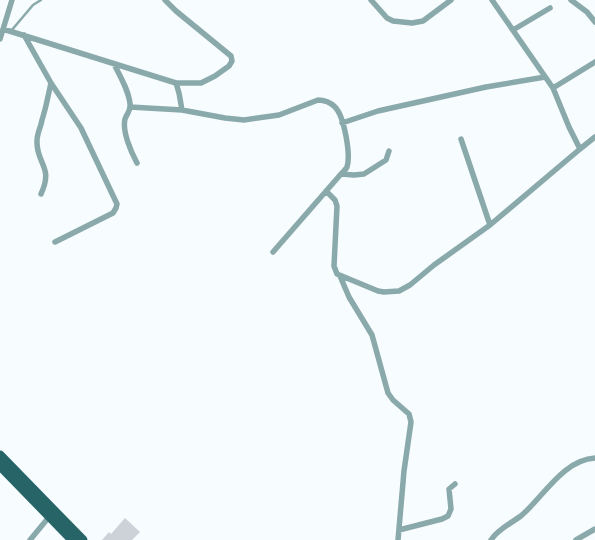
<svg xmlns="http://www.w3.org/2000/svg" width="595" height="540" font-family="Mulish,sans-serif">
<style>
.building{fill:#ccd2d8}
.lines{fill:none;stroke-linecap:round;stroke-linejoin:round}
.lane{stroke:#8aa9ab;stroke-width:2.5}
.street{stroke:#8aa9ab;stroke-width:5.5}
.primary{stroke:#266468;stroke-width:9}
</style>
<rect width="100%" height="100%" fill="#f7fcff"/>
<path class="building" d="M125,518L140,532L132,540H102L109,532L111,534Z"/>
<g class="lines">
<path class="lane" d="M11,31L33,5L41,0"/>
<path class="street" d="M371,0L387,18L393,21L412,23L423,21L451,0
M492,0L553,88L569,127L580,149L595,137
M571,0L587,12L595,22
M3,29L176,83H201L215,76L229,66L232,61L231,56L176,11L165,0
M513,30L550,8
M24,35L51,83L81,128L117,204L116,208L113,213L55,242
M0,39L12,0
M114,64C120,76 129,91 130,104C131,111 127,113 125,119C122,131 131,152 137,163
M176,83L179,93L182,110
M553,88L595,62
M130,107L182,110L225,118L244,120L279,115L318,100C324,100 330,102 335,107C344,116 351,154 347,167C346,169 343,172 341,174L273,252
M342,123L378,111L486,87L545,77
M461,139L490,225
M341,174L354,175L364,174L386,160L389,151
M326,191L335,200L337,206L334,266L337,274L378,291L384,292L399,291L410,285L434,265L490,225L580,149
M41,194C54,166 36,164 37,141C37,133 41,127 42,120C46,108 48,96 51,83
M340,276L349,297L372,335L388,393L393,400L409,414L411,422L404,471L398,540
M399,530L442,519L448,516L451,509L449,489L455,484
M30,540L49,517
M491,540C498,529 512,523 522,515C544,496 563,460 595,458
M576,540L595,529"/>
<path class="primary" d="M0,455L83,540
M0,466L72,540"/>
</g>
</svg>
